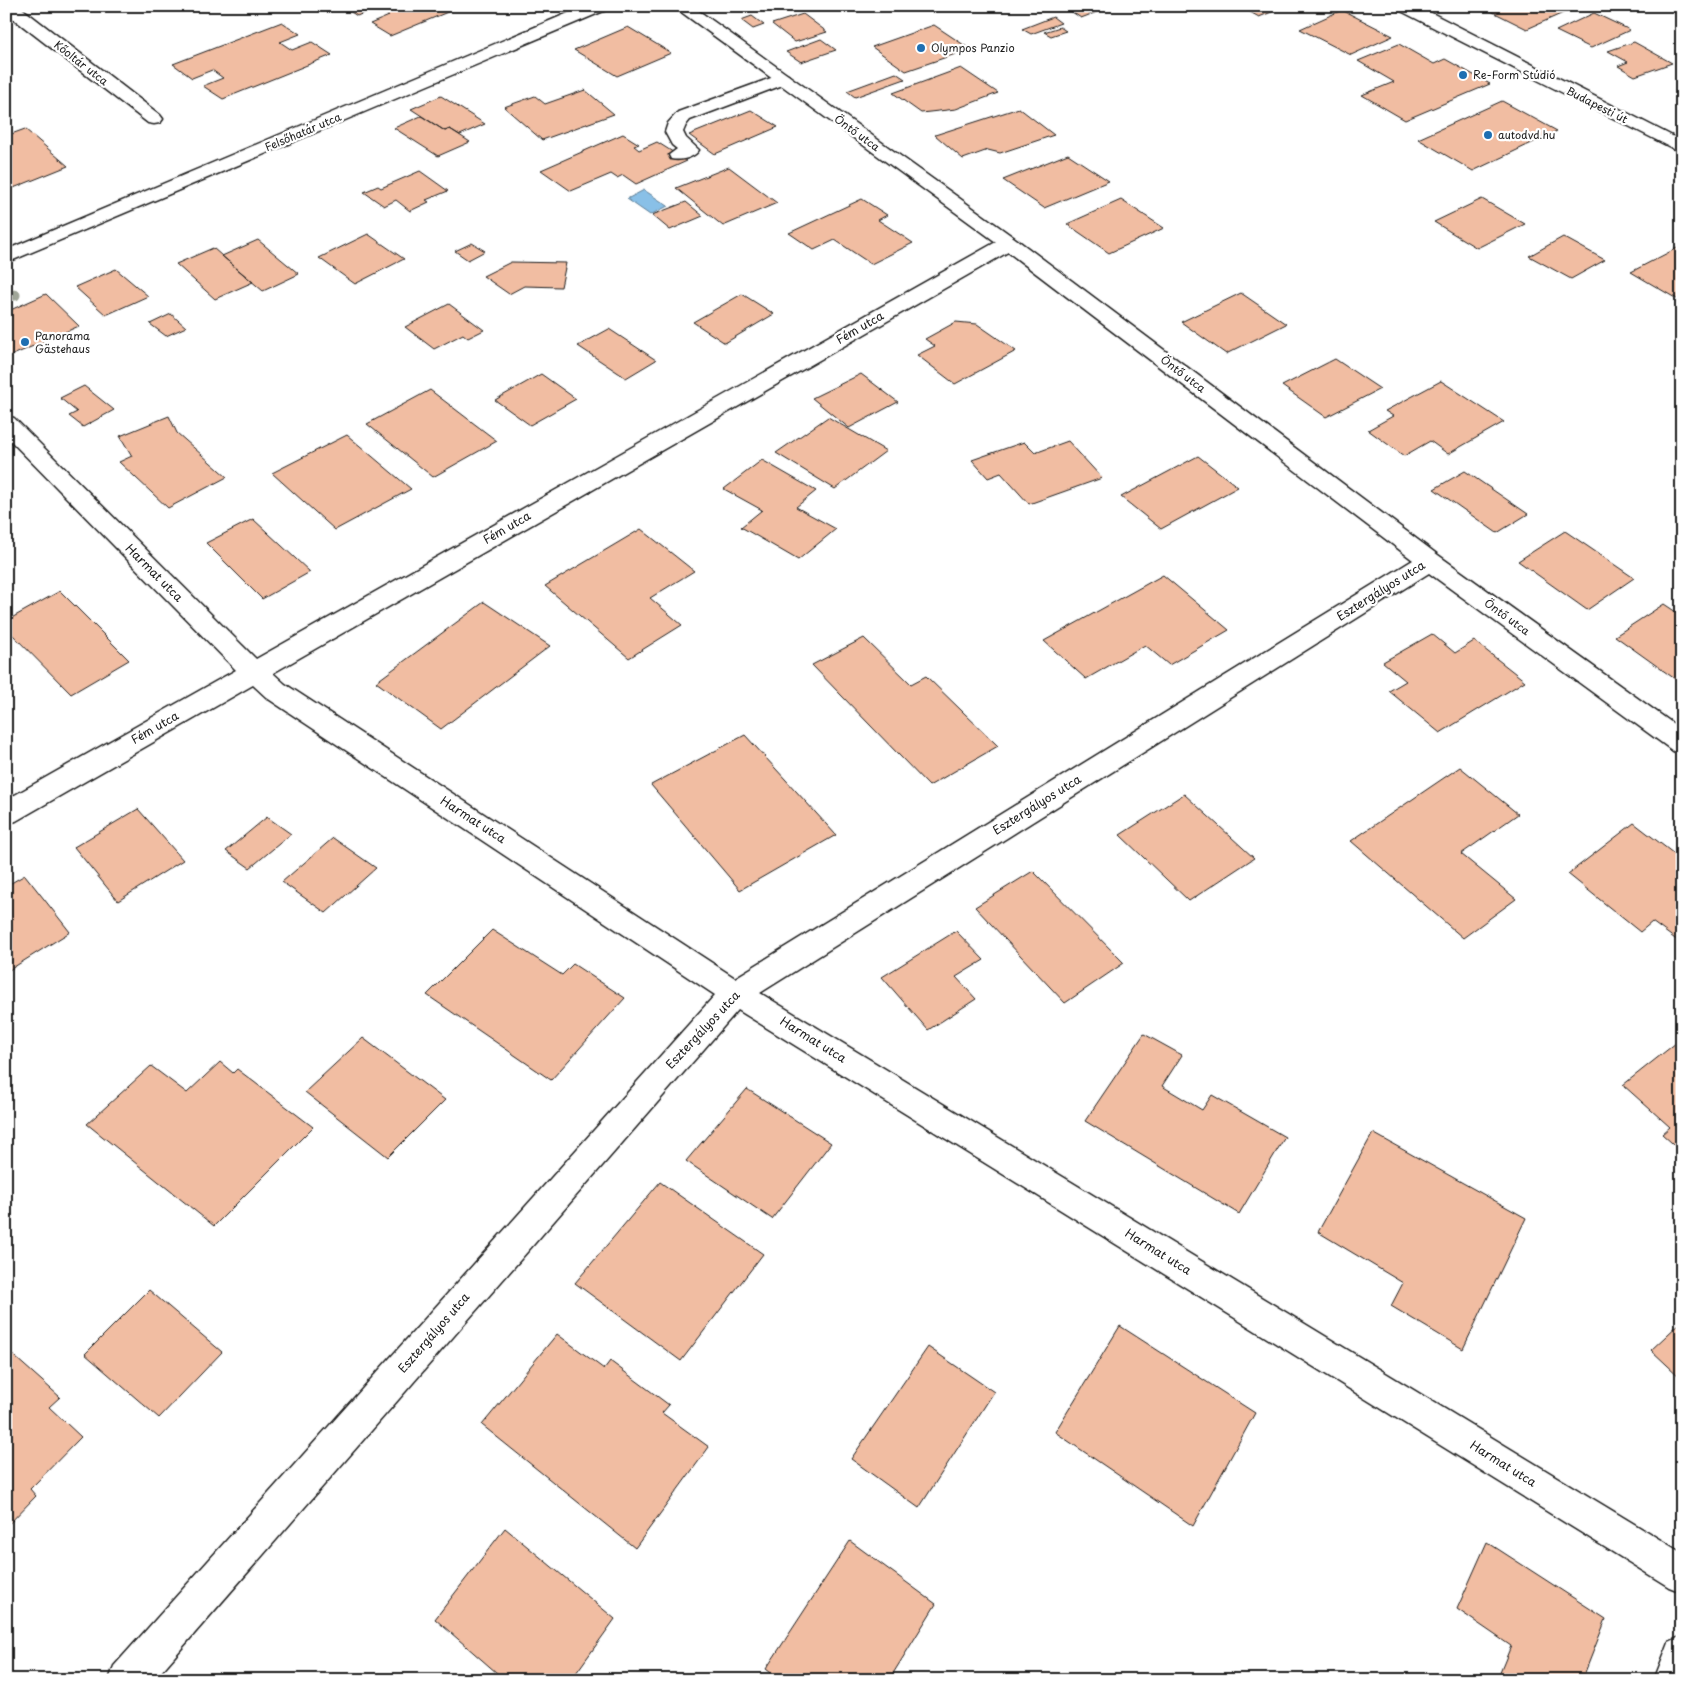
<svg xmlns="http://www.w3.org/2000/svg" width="1688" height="1686" font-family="'Playpen Sans',sans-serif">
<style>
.water{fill:#89c0e7;stroke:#5d7e96}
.building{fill:#f1bda2;stroke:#1c1c1c}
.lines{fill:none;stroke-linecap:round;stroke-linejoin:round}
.lane-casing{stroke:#1c1c1c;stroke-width:3}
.street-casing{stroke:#1c1c1c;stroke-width:3}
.primary-casing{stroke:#1c1c1c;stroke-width:3}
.lane{fill:#fff;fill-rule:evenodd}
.street{fill:#fff;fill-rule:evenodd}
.primary{fill:#fff;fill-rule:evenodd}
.tree{fill:#a0a699}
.poi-dot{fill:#1f6fb2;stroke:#fff;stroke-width:2}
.labels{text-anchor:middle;stroke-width:4.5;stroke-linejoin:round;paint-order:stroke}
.far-poi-label{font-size:11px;fill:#1c1c1c;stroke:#fff;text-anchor:start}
.far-street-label{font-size:11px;fill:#1c1c1c;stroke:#fff}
.street-label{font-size:12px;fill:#1c1c1c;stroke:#fff}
</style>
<rect width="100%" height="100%" fill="#fff"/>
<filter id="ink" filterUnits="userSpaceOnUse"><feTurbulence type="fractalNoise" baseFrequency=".02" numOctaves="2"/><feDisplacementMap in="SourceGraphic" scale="10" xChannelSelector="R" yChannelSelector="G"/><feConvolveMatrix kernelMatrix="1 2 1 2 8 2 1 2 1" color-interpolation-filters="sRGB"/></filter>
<g filter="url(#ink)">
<path class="water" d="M644,190L668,206L650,215L627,199Z"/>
<path class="building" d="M342,6H462L390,36L370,24L389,16L376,8L357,16Z
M1063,6H1113L1081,18Z
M1239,6H1287L1259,17Z
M1493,6H1562L1570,10L1527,29L1487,9Z
M1342,10L1393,36L1351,55L1300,29Z
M1594,13L1630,30L1591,48L1556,31Z
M803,14L827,32L795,42L772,24Z
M752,16L764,25L753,29L741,20Z
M1053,17L1061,23L1031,34L1022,29Z
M282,22L300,34L280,42L292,50L312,42L332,55L223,99L203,86L223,78L212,70L192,78L173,64Z
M934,25L970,49L906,71L872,47Z
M628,27L671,53L617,76L574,50Z
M1060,27L1066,31L1051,36L1044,32Z
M821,39L836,50L801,62L786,52Z
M1634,42L1672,63L1635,76L1618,66L1628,62L1608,51Z
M1399,44L1434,64L1445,59L1490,84L1405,120L1362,95L1394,82L1358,61Z
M961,68L998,93L956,109L921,113L893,93Z
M896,73L905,79L855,97L847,91Z
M585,90L614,114L542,140L504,107L535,96L545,104Z
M441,96L485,124L460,135L450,129L445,131L411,109Z
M1502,101L1557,131L1473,171L1418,139Z
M1019,108L1054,135L1000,153L988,150L963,159L935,135Z
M751,110L778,127L715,154L689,135Z
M421,116L445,131L450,129L470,142L438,156L394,128Z
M25,129L68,166L6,191V136Z
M623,134L639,144L634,146L639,150L657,142L687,161L636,184L623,175L617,178L611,174L571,191L541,170Z
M1068,154L1109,181L1044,208L1003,180Z
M729,167L777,203L723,226L676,188Z
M420,171L448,191L426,200L429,202L410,211L396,200L384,206L364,192L378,186L381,188Z
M862,199L887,215L878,220L913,243L871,264L835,240L814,250L789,233Z
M1482,199L1525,224L1477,248L1434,222Z
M1121,200L1164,228L1109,253L1067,224Z
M686,202L703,216L670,230L652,215Z
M368,234L404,259L355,284L319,258Z
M1563,237L1605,260L1571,279L1529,256Z
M258,240L299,274L263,291L222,256Z
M472,243L485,251L468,260L455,251Z
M1679,247L1682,248V302L1631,272Z
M213,248L222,256L253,282L215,299L176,264Z
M511,262L566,263L561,287L524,286L509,294L483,276Z
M116,269L148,296L106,315L75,287Z
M1241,293L1286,324L1226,354L1181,322Z
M46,294L79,326L6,358V312Z
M742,294L774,314L725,343L693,322Z
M449,304L484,330L468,338L463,334L434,349L405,327Z
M171,314L186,327L166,336L150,324Z
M956,322L977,324L1016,351L955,384L917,355L935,346L925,339Z
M609,329L656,360L626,378L578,346Z
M1335,359L1380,389L1326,417L1282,386Z
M541,374L576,399L530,425L495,400Z
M861,374L898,402L849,428L812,398Z
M1441,381L1504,422L1448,454L1430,441L1404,456L1368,430L1393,416L1385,411Z
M84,386L114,410L83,427L69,416L77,412L60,398Z
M430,390L497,441L433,477L367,424Z
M169,416L177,433L227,477L168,508L119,462L132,456L120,436Z
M828,417L886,451L835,489L776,453Z
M347,435L411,489L335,530L272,473Z
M1068,441L1102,478L1029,504L1001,473L988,478L972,460L1024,442L1035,453Z
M1198,456L1238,487L1161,529L1121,497Z
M762,460L816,491L796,507L836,529L798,560L741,527L762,510L724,489Z
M1465,471L1528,514L1497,533L1434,489Z
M253,519L310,572L262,599L206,543Z
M641,529L694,571L650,598L682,625L629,658L545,586Z
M1565,531L1634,578L1587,610L1518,561Z
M1163,575L1229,630L1169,665L1145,645L1086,679L1044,641Z
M60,591L129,660L71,694L6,628V621Z
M484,602L550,646L441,729L376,682Z
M1664,604L1682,616V684L1615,636Z
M1432,634L1455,653L1474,641L1525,681L1440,733L1389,691L1406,681L1383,662Z
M864,638L911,684L926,676L998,746L929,786L812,665Z
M745,735L836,835L740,890L651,785Z
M1460,767L1518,814L1461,854L1516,899L1463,938L1351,841Z
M1184,794L1254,858L1189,901L1120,835Z
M138,809L183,860L118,901L74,847Z
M267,817L291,834L250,868L226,851Z
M1634,823L1682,860V944L1652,922L1640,932L1568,874Z
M333,838L376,868L326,913L282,882Z
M1033,871L1124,963L1065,1003L975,907Z
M25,875L70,932L6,972V886Z
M492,930L562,975L573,964L625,998L551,1080L427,995Z
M956,931L984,960L956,977L976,999L928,1030L882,977Z
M1144,1034L1182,1055L1162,1086L1202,1110L1212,1095L1285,1137L1239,1214L1085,1121Z
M363,1038L445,1100L388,1157L305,1092Z
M1681,1039H1682V1152L1662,1134L1670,1127L1623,1085Z
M220,1062L233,1073L237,1069L313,1127L214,1226L87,1124L151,1066L187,1093Z
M747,1089L831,1143L772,1219L686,1161Z
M1373,1133L1526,1218L1463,1349L1391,1306L1403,1283L1318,1232Z
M660,1182L763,1254L681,1361L575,1283Z
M149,1290L222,1352L159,1418L85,1354Z
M1682,1321V1379L1651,1350Z
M1120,1326L1255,1413L1193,1526L1055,1432Z
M557,1334L604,1369L610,1361L669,1405L662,1413L709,1447L635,1548L482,1425Z
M928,1347L994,1392L919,1508L851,1459Z
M6,1349L60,1397L49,1407L81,1437L30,1489L36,1496L6,1527Z
M505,1528L615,1619L571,1680H505L435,1619Z
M850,1541L936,1604L889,1680H780L766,1669Z
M1487,1542L1606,1619L1582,1680H1497L1511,1646L1457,1609Z"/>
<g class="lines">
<defs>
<path id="lane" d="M782,74L788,75L791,79L788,83L690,120L686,125L683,132L686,138L699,150C694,158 681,161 671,159L669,155L677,149L672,145L665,132L668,123L678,112Z"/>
<path id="street" d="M6,6H19L160,115L163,119L160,123L154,124L148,123L6,13Z
M585,6H608L606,10L6,263V250Z
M673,6H692L1016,239L1438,555L1682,730V754L1673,751L1429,573L760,993L1682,1553V1592L1669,1587L738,1010L154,1680H109L114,1666L715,995L267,698L253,685L16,821L6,824V800L236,670L6,436V416L14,418L256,659L996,242ZM1008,252L1413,560L735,978L285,684L273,673Z
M1682,1636V1680H1654L1669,1642Z"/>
<path id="primary" d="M1397,6H1418L1682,141V153L1399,10Z"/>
</defs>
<use href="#lane" class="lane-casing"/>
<use href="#street" class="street-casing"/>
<use href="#primary" class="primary-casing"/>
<use href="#lane" class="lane"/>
<use href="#street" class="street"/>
<use href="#primary" class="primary"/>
</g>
<circle class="tree" cx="15" cy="295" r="5.5"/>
</g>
<g class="poi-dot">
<circle cx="921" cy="48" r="5"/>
<circle cx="1463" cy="75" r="5"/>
<circle cx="1488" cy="135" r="5"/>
<circle cx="25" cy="342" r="5"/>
</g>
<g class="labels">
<g class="far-poi-label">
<text x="931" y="52">Olympos Panzio</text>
<text x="1473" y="79">Re-Form Stúdió</text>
<text x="1498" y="139">autodvd.hu</text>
<text x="35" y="340">Panorama<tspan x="35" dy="13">Gästehaus</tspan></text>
</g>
<g class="far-street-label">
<text transform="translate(81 63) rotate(38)" y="4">Kőoltár utca</text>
<text transform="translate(1597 105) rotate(27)" y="4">Budapesti út</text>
<text transform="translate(303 132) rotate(-23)" y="4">Felsőhatár utca</text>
<text transform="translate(857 133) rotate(36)" y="4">Öntő utca</text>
<text transform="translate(1183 374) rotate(37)" y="4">Öntő utca</text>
<text transform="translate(1507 617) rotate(36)" y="4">Öntő utca</text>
</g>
<g class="street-label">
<text transform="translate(860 328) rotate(-30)" y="4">Fém utca</text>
<text transform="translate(507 528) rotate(-30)" y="4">Fém utca</text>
<text transform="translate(154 573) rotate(45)" y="4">Harmat utca</text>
<text transform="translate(1381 591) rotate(-32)" y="4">Esztergályos utca</text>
<text transform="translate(155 728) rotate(-30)" y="4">Fém utca</text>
<text transform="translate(1037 805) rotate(-32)" y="4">Esztergályos utca</text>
<text transform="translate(473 820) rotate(33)" y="4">Harmat utca</text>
<text transform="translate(703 1030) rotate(-47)" y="4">Esztergályos utca</text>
<text transform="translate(813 1040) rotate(32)" y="4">Harmat utca</text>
<text transform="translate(1158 1252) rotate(32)" y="4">Harmat utca</text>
<text transform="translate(434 1333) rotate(-49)" y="4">Esztergályos utca</text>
<text transform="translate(1503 1464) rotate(32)" y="4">Harmat utca</text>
</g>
</g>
<rect width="1688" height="1686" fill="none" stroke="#fff" stroke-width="25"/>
<rect x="12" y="12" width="1663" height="1661" fill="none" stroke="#1c1c1c" stroke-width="2" filter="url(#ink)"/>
</svg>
